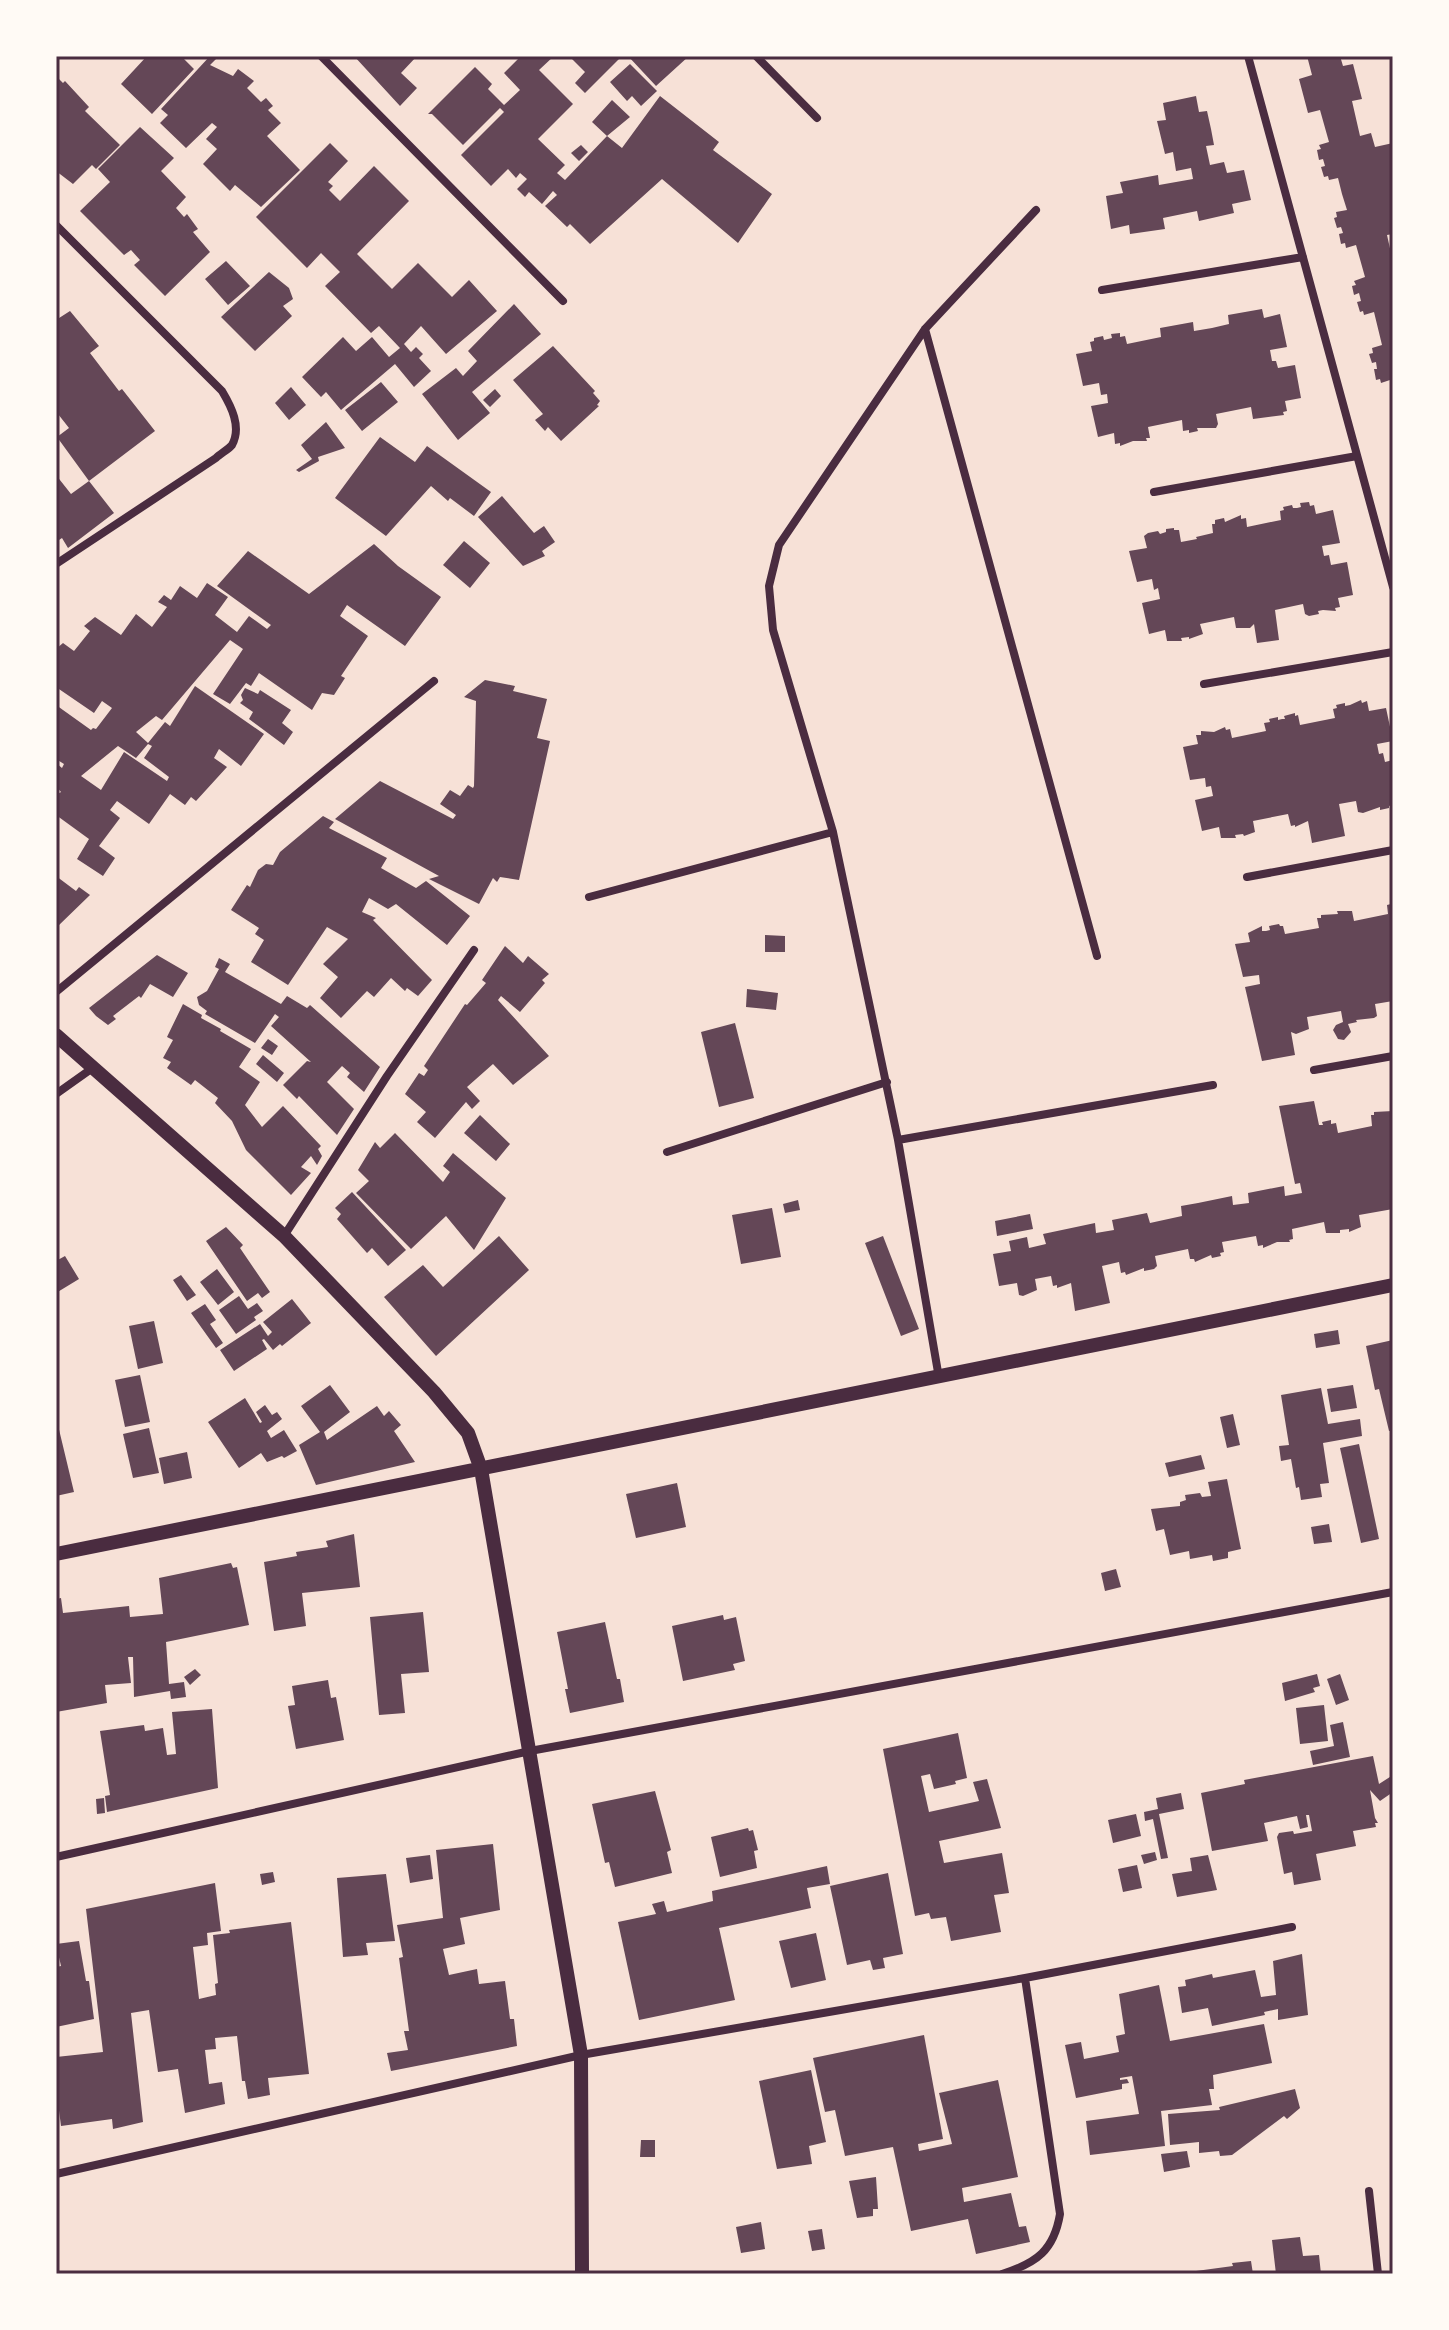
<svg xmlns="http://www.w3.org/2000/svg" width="1449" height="2330" font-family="'Exo 2',sans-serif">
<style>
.building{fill:#644757;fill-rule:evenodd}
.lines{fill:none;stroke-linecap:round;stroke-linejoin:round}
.minor{stroke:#4a2c40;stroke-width:8}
.tertiary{stroke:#4a2c40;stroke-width:14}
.neatline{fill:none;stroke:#4a2c40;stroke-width:3}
</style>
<rect width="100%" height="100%" fill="#f7e1d7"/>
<path class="building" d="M147,56H184L183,58L194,69L152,114L121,84Z
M210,56H219L210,65L233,76L238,69L254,81L247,88L261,102L266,98L273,106L268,110L281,123L267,136L300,170L261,207L235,185L230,191L203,164L217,149L206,139L217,127L212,123L186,148L160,123L168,115L161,109Z
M354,56H417L401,73L417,88L400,106Z
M521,56H554L539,70L573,104L538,139L565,165L557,173L565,180L607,136L622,148L660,96L719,142L713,150L772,194L738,243L662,179L590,244L570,224L567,227L545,206L557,195L553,191L542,204L529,192L525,197L517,189L527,179L520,173L516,178L508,169L491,186L461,155L504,112L500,108L463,145L432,114H428L475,67L492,84L488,89L504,105L520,90L504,73Z
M569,56H622L585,93L575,83L585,72Z
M628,56H689L656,86Z
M1307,56H1340L1343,66L1353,64L1362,99L1352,101L1360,136L1371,133L1375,147L1393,143V201H1390L1393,234L1387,235L1393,262V379L1381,383L1380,379L1376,380L1374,369H1377L1376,362L1372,363L1369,354L1373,353L1372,348L1382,345L1374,312L1364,315L1363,311L1360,312L1357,302L1361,301L1359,293L1354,295L1352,286L1356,285L1354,281L1365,277L1356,245L1346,248L1345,243L1341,244L1339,234L1343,233L1341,227L1337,228L1334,218L1337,217L1336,212L1347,210L1342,194L1338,178L1329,180L1328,176L1324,177L1321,167L1325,166L1323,159L1319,160L1317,150L1321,149L1319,145L1329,142L1320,110L1308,113L1299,79L1312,75Z
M630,64L657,91L641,106L632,96L627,101L610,82Z
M56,76L63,83L65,81L89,107L85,111L120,145L96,169L92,165L73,184L56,171Z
M1196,96L1199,112L1207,111L1211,129L1214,145L1206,146L1210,165L1224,162L1227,173L1244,170L1251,200L1232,204L1234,213L1199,221L1197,211L1163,218L1165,229L1130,234L1129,225L1111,229L1106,196L1123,193L1120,182L1158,175L1159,185L1193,179L1191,168L1176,171L1173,152L1165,154L1157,121L1166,120L1163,103Z
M612,100L630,117L607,136L592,122Z
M140,127L174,158L161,171L186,197L176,208L184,217L187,214L198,229L193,232L210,252L165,296L134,265L140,260L131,250L124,255L80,211L110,182L98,169Z
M330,143L348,161L328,182L333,186L329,190L340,201L374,166L409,201L357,254L392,289L418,263L452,297L469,280L497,311L446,354L421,326L404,344L411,352L416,347L423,354L419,358L431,371L414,387L395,364L341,410L326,392L321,397L302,377L343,337L356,351L372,337L389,357L400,348L379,326L371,333L325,286L340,272L321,253L307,268L256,217Z
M581,145L588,152L579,161L571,153Z
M226,261L250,286L228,305L205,279Z
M269,272L289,288L293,299L283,306L292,316L255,351L221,317Z
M514,304L541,334L472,392L490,413L458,440L422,394L456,368L463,376L477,361L468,351Z
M1262,309L1264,318L1280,314L1287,347L1270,350L1272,361H1276L1278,368L1295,365L1301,398L1285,401L1287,411L1283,412L1284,415L1253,419L1251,407L1216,414L1218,424L1216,428H1197L1198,431L1189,433V430L1183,431L1182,420L1148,427L1150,438H1146L1147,441H1133L1120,446V443L1115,444L1114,433L1098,437L1091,406L1108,403L1107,394L1101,395L1099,383L1083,386L1076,354L1092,351L1090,342L1094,341V338L1103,336L1104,340L1112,338L1111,334L1120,333V337L1125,336L1127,344L1161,337L1160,328L1193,322L1194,331L1212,328L1229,324L1228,315Z
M70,311L99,346L90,353L119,391L122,389L155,431L89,481L57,437L69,428L58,414L56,416V320Z
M553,346L595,391L593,393L600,401L597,405L599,406L561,441L548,427L545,431L535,420L543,414L513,380Z
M381,382L398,402L362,431L345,410Z
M291,387L306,405L289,420L275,403Z
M495,389L501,396L490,407L483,400Z
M326,422L345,448L318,457L319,461L299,472L296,470L312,459L301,445Z
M380,437L415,462L427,446L491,492L474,516L450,498L448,501L431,486L386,536L335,498Z
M56,475L71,494L89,481L114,513L68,548L62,538L56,542Z
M502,496L534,533L544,526L555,542L542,551L545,556L523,566L478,517Z
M1309,502L1310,506L1314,505L1316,514L1333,510L1340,543L1322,546L1324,556L1329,555L1331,565L1347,562L1353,595L1338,598L1340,607L1335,608L1336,611L1323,610L1318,611L1319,614L1309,616L1305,614L1303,604L1275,610L1279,640L1257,643L1254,624L1250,628H1236L1234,617L1200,624L1203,634L1189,639V637L1181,638L1182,641H1167L1165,630L1149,634L1142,603L1160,599L1158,588L1154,590L1152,579L1137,582L1129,551L1147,548L1144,536L1148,533L1158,531L1160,534L1166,532V529L1174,528V530H1179L1181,542L1197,539L1196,537L1213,533L1212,524H1215V520L1224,518L1225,522L1241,515V519L1246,518L1247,527L1281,520L1280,511L1284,510L1283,507L1292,505L1293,508H1297L1301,507L1300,503Z
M464,541L490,563L470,588L443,565Z
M374,544L398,566L441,597L405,646L347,605L340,616L368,636L341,676L345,678L334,695L322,693L312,710L259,673L251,686L246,683L230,704L213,694L243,649L230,640L162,720L156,716L136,732L148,743L165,722L170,726L195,686L264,734L241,766L219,749L214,758L227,767L196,801L191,797L185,805L170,794L149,824L117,801L110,810L120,818L99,846L115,858L103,876L77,859L89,839L56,815V795L61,792L56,786V763L62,768L64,764L56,759V705L91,730L93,728L96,729L112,708L102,701L94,713L56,687V649L63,643L74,651L90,631L84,626L95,617L121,635L136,614L152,627L167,607L158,602L164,595L171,600L180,586L197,598L207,583L228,597L215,615L237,632L249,616L267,629L271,625L217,586L248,551L309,594ZM148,744L152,746L144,758L169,777L167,781L124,752L101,790L81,776L118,746L136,758Z
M485,680L515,686L513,691L547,699L537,738L550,741L519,880L500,877L497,882L493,878L479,904L429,879L439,876L335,819L380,781L453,819L456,815L440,804L450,790L460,796L468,785L473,788L474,786L476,701L464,697Z
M245,688L258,694L260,690L291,710L282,723L293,732L284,745L249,719L253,712L240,703L243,700L241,695Z
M1361,700L1362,703L1367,701L1369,711L1386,708L1393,741L1377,744L1379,754L1383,753L1385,762L1393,760L1392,805L1389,806V808L1380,810V807L1363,813L1358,812L1356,801L1339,804L1345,836L1312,843L1308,821L1295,827V825L1291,826L1288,814L1253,821L1255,832L1244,836L1243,834L1235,835L1236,838H1221L1219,827L1202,831L1195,800L1213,796L1211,786L1206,787L1205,778L1190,780L1183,747L1198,744L1196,735H1201V731L1214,732L1225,727L1226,730L1230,729L1232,738L1266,731L1264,723L1270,722L1269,719L1278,717V720L1282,719H1285L1284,716L1295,713V716L1298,715L1300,725L1335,718L1333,709L1337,708L1336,705L1345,703V706L1350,705Z
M323,816L334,822L329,828L387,858L381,868L416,888L426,881L470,916L447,945L396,904L388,909L369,898L362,912L376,918L373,920L432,980L418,996L407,988L405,991L391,978L374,997L367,991L341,1018L320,998L338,977L323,964L348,939L327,927L288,985L251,962L264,940L255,934L259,928L231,910L247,885L250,887L258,870L266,864L273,865L280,852Z
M56,876L76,891L79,887L90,895L56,928Z
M1390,901H1393V1001L1375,1004L1377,1016L1374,1018L1356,1020L1357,1022L1348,1024L1351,1032L1344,1040L1338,1039L1333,1030L1336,1025L1343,1022L1341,1011L1307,1017L1309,1029L1296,1034L1291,1032L1295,1055L1262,1061L1245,987L1260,984L1259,975L1243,977L1235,944L1250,942L1248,933L1262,926V931H1266L1270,930L1269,926L1279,924L1280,926H1283L1285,934L1319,928L1317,918H1321V915L1338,914L1337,911H1352L1354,921L1388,914L1387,905L1391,904Z
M765,935L785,936V952H765Z
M505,946L523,963L528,956L549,974L542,980L545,983L520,1012L501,996L498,1000L549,1056L513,1085L493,1064L467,1087L480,1101L472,1109L466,1102L435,1138L417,1122L426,1112L405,1094L419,1073L424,1076L428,1070L424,1066L465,1004L467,1005L486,983L482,980Z
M157,955L188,973L173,997L150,984L141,998L139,996L113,1016L116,1019L108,1025L96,1016L89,1008Z
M219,958L230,964L225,972L281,1004L287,996L307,1008L310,1005L380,1067L364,1092L347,1077L350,1073L342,1066L327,1082L354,1109L337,1135L299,1096L297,1099L283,1085L307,1061L311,1062L271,1026L279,1017L275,1014L255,1043L205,1014L207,1011L199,1005L197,997L207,991L219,969L215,967Z
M747,989L778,993L776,1010L746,1007Z
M183,1004L202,1015L201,1018L221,1029L220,1031L251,1049L239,1067L260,1082L245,1105L262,1127L283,1106L321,1146L318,1149L322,1156L317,1165L311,1156L301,1167L311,1173L291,1195L246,1150L232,1121L215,1103L218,1098L195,1080L191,1085L167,1068L171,1062L163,1058L173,1040L167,1037Z
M735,1023L754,1098L719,1107L701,1032Z
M268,1039L278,1046L272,1055L261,1048Z
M263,1055L284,1073L277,1082L256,1064Z
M1314,1101L1319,1125H1323L1322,1122L1331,1120V1124L1336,1123L1338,1133L1372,1126L1371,1115H1374V1112L1393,1111V1209L1359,1215L1361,1227L1349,1232V1229L1340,1230V1233H1326L1324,1222L1292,1229L1293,1239L1289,1240L1290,1242H1277L1263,1248V1245L1258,1246L1256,1236L1222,1242L1224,1252L1220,1253L1221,1256L1212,1258L1211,1255L1195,1262L1194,1259H1190L1188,1249L1155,1256L1157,1266L1154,1269L1144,1271V1268L1126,1275L1125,1272L1121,1273L1119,1262L1102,1266L1110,1303L1075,1311L1071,1283L1057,1288V1285L1053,1286L1051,1276L1035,1279L1037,1290L1023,1296L1019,1295L1017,1283L999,1286L993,1254L1011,1251L1009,1241L1027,1237L1029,1248L1046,1244L1043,1234L1095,1223L1096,1233L1114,1230L1112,1220L1147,1213L1150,1223L1182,1216L1181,1206L1198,1203L1232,1196L1233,1205L1249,1203L1248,1193L1284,1186L1285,1196L1302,1193L1300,1183L1295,1184L1279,1106Z
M480,1115L510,1144L496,1161L464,1133Z
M395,1133L443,1182L450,1172L443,1166L453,1153L506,1198L474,1250L446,1216L411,1249L356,1193L369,1181L358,1170L375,1142L380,1148Z
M352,1192L406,1250L388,1266L372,1248L367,1253L337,1219L341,1214L335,1208Z
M798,1200L800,1210L785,1213L783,1204Z
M772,1208L781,1257L741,1264L732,1215Z
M1030,1214L1033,1229L997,1236L995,1221Z
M226,1227L243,1245L240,1248L270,1292L262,1298L258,1293L247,1301L206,1241Z
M499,1236L529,1270L436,1356L384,1297L423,1265L443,1287Z
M883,1236L919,1329L901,1336L865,1243Z
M65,1256L79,1279L56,1293V1261Z
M217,1269L234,1292L218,1305L200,1282Z
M181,1275L196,1295L187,1301L173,1280Z
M239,1296L248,1309L257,1303L263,1311L254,1317L256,1320L236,1334L219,1310Z
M292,1299L311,1323L282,1346L280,1344L273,1350L264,1339L262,1340L267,1349L234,1371L220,1350L260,1324L268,1336L272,1332L263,1322Z
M205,1304L216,1320L210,1324L223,1343L216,1348L191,1313Z
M154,1321L163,1363L138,1369L129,1326Z
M1338,1330L1340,1344L1316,1348L1314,1334Z
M1393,1340V1430L1389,1431L1379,1389L1375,1390L1366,1346Z
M140,1375L150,1422L125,1427L115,1380Z
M330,1385L350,1412L324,1432L327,1440L377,1406L384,1416L389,1411L401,1425L394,1431L415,1462L316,1485L299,1445L320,1432L301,1406Z
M1353,1385L1357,1408L1331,1412L1327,1389Z
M1321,1388L1328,1424L1360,1419L1362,1436L1323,1443L1329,1483L1320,1484L1322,1497L1301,1500L1299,1487L1296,1488L1291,1459L1281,1461L1279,1446L1289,1445L1281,1395Z
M245,1398L260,1423L262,1422L256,1412L265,1405L272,1415L277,1412L282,1419L267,1431L271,1438L284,1430L297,1451L284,1458L282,1456L267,1462L261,1453L239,1468L208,1422Z
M1233,1414L1240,1445L1227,1448L1220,1417Z
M56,1417L74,1492L56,1496Z
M149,1428L159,1473L133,1478L123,1434Z
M1359,1444L1379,1539L1361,1543L1340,1448Z
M187,1452L192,1478L164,1484L159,1458Z
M1201,1455L1205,1469L1169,1477L1165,1463Z
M1227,1479L1241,1549L1228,1552V1558L1213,1561L1212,1555L1190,1559L1189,1551L1170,1555L1164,1529L1156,1531L1151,1509L1180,1506V1502L1186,1500L1185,1495L1200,1493L1202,1497L1211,1496L1208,1482Z
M677,1483L686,1527L636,1538L626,1494Z
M1329,1524L1332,1542L1314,1544L1311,1527Z
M354,1534L360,1587L302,1593L306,1626L274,1631L264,1562L297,1556L296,1552L328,1547L326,1541Z
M231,1563L233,1568L237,1567L249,1625L166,1642L169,1684L184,1682L186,1697L171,1699L170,1691L134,1697L133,1657H128L131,1683L105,1685L107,1703L56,1712V1599L61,1598L63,1613L129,1606L130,1617L163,1614L159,1578Z
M1116,1569L1121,1587L1105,1591L1101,1573Z
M423,1612L429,1672L401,1674L405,1713L379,1715L370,1617Z
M723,1615L724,1620L736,1617L745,1661L733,1664L735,1670L683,1681L672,1626Z
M605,1622L617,1679H620L624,1702L570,1713L565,1689H568L557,1632Z
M195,1669L201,1675L190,1685L184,1677Z
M1317,1674L1320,1686L1313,1688L1315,1692L1285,1701L1282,1683Z
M1340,1674L1349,1700L1336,1705L1327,1679Z
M328,1680L331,1698L336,1697L344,1740L296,1749L288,1706L295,1705L292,1686Z
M1324,1705L1328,1741L1300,1744L1296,1708Z
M212,1709L218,1788L107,1812L105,1796L110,1795L100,1731L144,1725L145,1731L163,1728L167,1755L176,1754L172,1712Z
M1343,1722L1350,1757L1313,1765L1310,1751L1334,1746L1330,1725Z
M958,1733L967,1778L955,1781L956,1784L934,1789L930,1774L921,1776L929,1812L979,1801L973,1782L987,1779L1001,1828L939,1841L944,1863L1002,1853L1009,1893L994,1895L1001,1932L951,1941L946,1917L931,1919L929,1913L915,1916L883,1749Z
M1373,1756L1379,1784L1393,1775V1792L1380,1801L1370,1790L1375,1818L1378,1823H1375L1376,1827L1353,1831L1356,1846L1316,1854L1321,1880L1294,1885L1292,1872L1284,1874L1277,1837L1279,1833L1293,1831L1294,1834L1312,1831L1309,1815H1306L1308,1827L1300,1829L1297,1816L1264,1823L1268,1841L1212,1851L1201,1793L1245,1784L1244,1780Z
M655,1791L671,1850L667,1852L672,1873L615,1887L609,1862L605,1863L592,1804Z
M1181,1793L1184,1809L1159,1814L1168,1858L1161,1859L1153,1819L1145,1821L1144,1812L1158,1809L1156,1798Z
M104,1798L105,1813L97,1814L96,1799Z
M1136,1814L1141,1836L1113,1843L1108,1820Z
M748,1828L749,1831L753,1830L758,1850L754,1851L757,1868L720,1877L711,1837Z
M493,1844L500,1910L460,1918L465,1944L443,1949L449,1975L477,1969L479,1984L505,1981L510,2019H514L517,2046L391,2071L387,2053L408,2050L404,2031H409L399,1958L403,1957L397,1925L443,1918L436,1850Z
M1155,1852L1157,1860L1144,1864L1141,1855Z
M430,1855L433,1879L410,1883L406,1858Z
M1208,1855L1217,1890L1177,1897L1172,1874L1192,1871L1190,1858Z
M1137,1865L1142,1888L1123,1892L1118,1869Z
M827,1866L830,1884L807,1888L811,1908L719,1928L735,2000L639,2020L618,1922L656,1914L652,1904L664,1901L667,1912L713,1901L712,1891Z
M273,1872L275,1882L262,1885L260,1874Z
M888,1873L903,1954L883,1958L885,1968L873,1970L870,1960L847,1965L830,1886Z
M386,1874L395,1941L366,1943L368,1955L343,1957L337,1878Z
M215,1883L221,1931L207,1933L208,1945L193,1947L199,1999L216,1995L215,1984L218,1983L213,1935L230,1933L229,1930L291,1922L309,2074L268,2078L270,2095L248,2099L245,2081H242L237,2036L215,2038L216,2049L205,2050L209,2084L222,2082L225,2104L185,2113L178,2069L158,2072L149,2010L131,2013L143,2122L113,2129L112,2119L61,2126L56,2087V2057L103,2052L86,1909Z
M816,1933L826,1980L791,1988L779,1941Z
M79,1941L86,1981H89L94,2019L56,2027V1967L61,1966L56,1944Z
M1302,1954L1308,2015L1278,2020V2009L1264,2012L1265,2015L1212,2026L1208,2008L1182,2013L1178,1987L1186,1986L1185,1980L1212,1974L1213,1978L1255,1970L1261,1997L1276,1995L1273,1961Z
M1159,1985L1170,2041L1264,2024L1272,2063L1213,2075L1214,2089H1209L1212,2105L1161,2111L1165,2146L1090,2155L1086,2121L1139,2114L1132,2076L1120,2078V2080L1127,2079L1129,2083L1122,2084V2089L1076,2098L1065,2045L1081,2042L1084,2059L1119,2052L1116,2036L1125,2034L1119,1994Z
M924,2035L943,2139L918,2144L919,2151L952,2144L939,2093L998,2080L1018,2177L962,2188L964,2202L1011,2193L1019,2227L1026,2226L1030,2242L976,2254L968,2219L911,2231L893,2147L845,2156L835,2110L825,2112L813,2058Z
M811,2070L826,2142L809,2146L812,2164L777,2169L759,2081Z
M1295,2089L1300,2108L1287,2119L1284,2116L1232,2155L1220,2156L1219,2151L1199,2153V2142L1170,2145L1168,2114L1220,2110L1219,2107Z
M641,2140H655V2157H640Z
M1187,2151L1190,2167L1164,2172L1161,2154Z
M876,2177L878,2209H873V2216L857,2218L849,2181Z
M761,2222L765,2249L741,2253L736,2227Z
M822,2229L825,2249L812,2251L808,2231Z
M1300,2237L1303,2256L1319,2255L1321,2274H1276L1272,2240Z
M1251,2261L1253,2274H1196V2271L1233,2266L1232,2263Z"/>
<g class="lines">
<path class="minor" d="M321,56L563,301
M756,56L817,118
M1248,56L1393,587
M56,225L222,391C231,406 242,427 232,445C229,449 220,454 216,458L56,564
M1102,290L1303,257
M925,329L1097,956
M1154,492L1357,456
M1204,684L1393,652
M1247,877L1393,850
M589,897L833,832
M56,992L434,681
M1314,1070L1393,1056
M56,1094L94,1067
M898,1140L1213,1085
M667,1152L887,1082
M284,1236L387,1076L474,950
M939,1378L898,1140L833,832L773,630L769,586L779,545L925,329L1036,210
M56,1857L530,1751L1393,1592
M56,2174L581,2055L1025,1978L1292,1927
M1369,2191L1378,2274
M1002,2274C1037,2263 1054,2250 1060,2214L1025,1978"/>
<path class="tertiary" d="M56,1035L284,1236L434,1392L468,1433L481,1469L581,2055L582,2274
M56,1554L1393,1285"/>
</g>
<rect width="1449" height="2330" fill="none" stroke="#fffaf5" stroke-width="116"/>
<rect x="58" y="58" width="1333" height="2214" class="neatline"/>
</svg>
